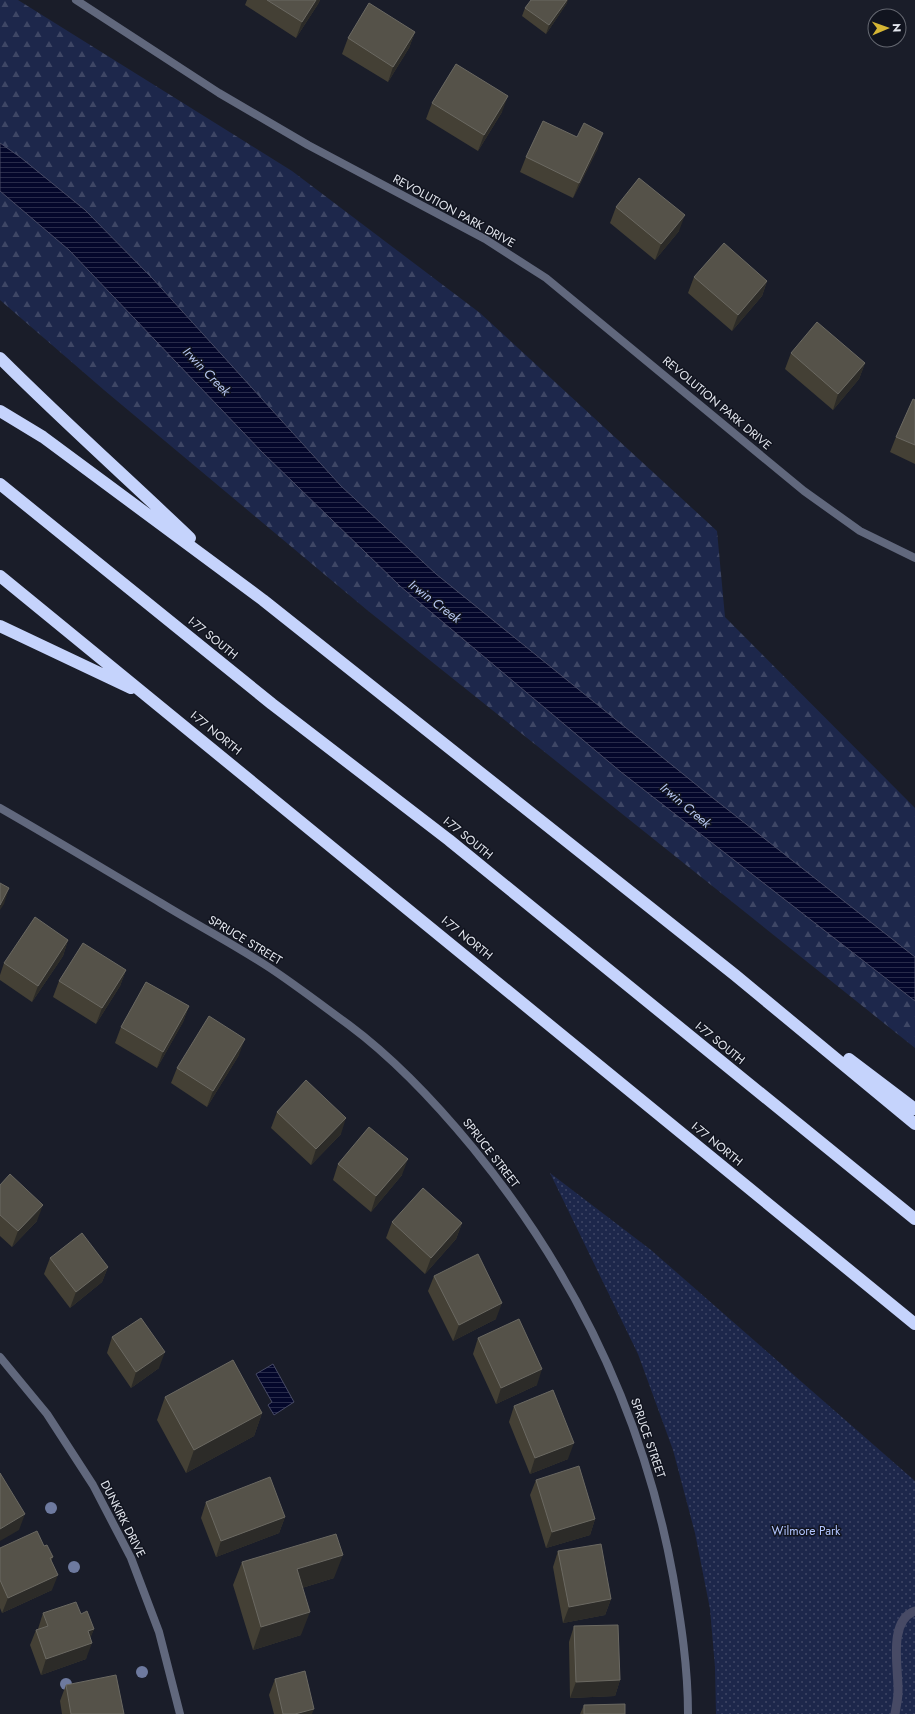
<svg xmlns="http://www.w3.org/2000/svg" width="915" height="1714" font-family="Jost,sans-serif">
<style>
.forest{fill:url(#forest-firs)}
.park{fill:url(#park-dots)}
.water{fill:url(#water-rules);stroke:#474a65}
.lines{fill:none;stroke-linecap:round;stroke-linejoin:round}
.stream{stroke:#474a65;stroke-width:9}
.street{stroke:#61687d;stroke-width:8}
.highway{stroke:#c5d3fc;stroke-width:12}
.tree{fill:#6e7a9f}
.wall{fill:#444035}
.shaded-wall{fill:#2c2b28}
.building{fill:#555249;stroke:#6b6962}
.labels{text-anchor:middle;stroke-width:3;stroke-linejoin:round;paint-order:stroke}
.street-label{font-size:12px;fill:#e2e5ed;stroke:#11141f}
.park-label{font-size:12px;fill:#b3c6ff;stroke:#11141f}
.water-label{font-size:13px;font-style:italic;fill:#b8c8f2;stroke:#11141f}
</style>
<defs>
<pattern id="forest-firs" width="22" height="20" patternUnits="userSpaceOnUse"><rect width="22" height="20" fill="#1d274b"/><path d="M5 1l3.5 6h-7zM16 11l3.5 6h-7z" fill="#3e4665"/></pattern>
<pattern id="park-dots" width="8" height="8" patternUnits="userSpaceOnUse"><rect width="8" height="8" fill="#1d274b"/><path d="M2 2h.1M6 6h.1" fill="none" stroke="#3e4665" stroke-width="1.8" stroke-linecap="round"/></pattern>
<pattern id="water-rules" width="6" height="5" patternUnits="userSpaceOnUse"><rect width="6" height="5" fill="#04072b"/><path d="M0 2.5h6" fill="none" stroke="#282b4a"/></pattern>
</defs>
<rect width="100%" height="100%" fill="#1a1d29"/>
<path class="forest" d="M0,0H18L292,171L480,313L717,531L725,617L915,808V1048L367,610L104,390L0,300Z"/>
<path class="park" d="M550,1173L651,1250L915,1481V1714H716L715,1667L710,1609L695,1533L673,1450L638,1354Z"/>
<path class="water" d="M0,143L20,157L85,210L153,279L341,486L436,574L704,791L915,957V1001L621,772L400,586L262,452L69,250L0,191Z
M273,1364L294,1402L274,1415L268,1405L272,1402L256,1374Z"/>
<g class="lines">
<path class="stream" d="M895,1714C896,1707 898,1699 898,1692C899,1670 887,1621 915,1611"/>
<path class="street" d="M76,0L219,93L308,145L485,239L546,278L804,491L860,531L915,558
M0,808C54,839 107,871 161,903C197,925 235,945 270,968C297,986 323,1006 349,1025C396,1060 436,1103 473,1148C575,1273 644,1417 673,1576C681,1622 688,1667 688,1714
M0,1357L47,1414L93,1485L131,1558L159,1632L180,1714"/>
<path class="highway" d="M0,358C62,420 127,478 190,538
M0,411L43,437L263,600L735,975L915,1124
M0,484L272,704L449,840L915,1219
M0,576L915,1324
M0,626L131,688
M849,1059L915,1109"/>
</g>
<g class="tree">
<circle cx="51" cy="1508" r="6"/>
<circle cx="74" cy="1567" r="6"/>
<circle cx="142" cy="1672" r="6"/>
<circle cx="66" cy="1684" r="6"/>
</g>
<path class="wall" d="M247,0H320L318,4L296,38L245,5Z
M567,3L546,34L522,16L525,8Z
M415,32L409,48L388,82L342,54L348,38Z
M432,103L502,112L478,151L426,119Z
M598,148L573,198L520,172L526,157Z
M616,207L679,231L655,260L610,223Z
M694,277L767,281L762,296L732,331L688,293Z
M791,353L865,363L859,379L833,410L785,369Z
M915,400V464L890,452L896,437Z
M68,940L63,956L32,1002L0,980V975L4,963Z
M126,970L120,986L96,1024L53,997L59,981Z
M189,1006L183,1022L157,1068L115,1043L121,1027Z
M239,1055L207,1107L171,1083L177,1068Z
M277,1112L341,1134L311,1165L271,1128Z
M338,1164L402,1175L371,1212L333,1180Z
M0,1185L37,1221L12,1247L0,1236Z
M392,1222L462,1223L456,1239L425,1274L386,1238Z
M50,1258L108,1267L102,1282L70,1308L44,1274Z
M434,1276L496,1319L453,1341L428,1291Z
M112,1337L159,1368L131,1388L107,1353Z
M478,1338L537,1385L496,1404L473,1354Z
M165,1397L262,1413L254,1436L186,1473L157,1420Z
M514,1406L568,1459L530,1474L509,1422Z
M536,1480L595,1519L590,1535L546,1548L530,1495Z
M206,1502L285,1517L279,1533L216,1557L201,1518Z
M44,1546L53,1557L51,1561L52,1590L2,1613L0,1608V1548Z
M558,1551L611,1599L605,1615L563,1623L553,1567Z
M242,1562L334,1578L302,1588L301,1635L253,1650L233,1585Z
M43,1613L81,1614L94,1629L90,1638L86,1659L41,1675L30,1645L36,1630L38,1629Z
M574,1626L620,1680L615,1696L570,1698L569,1642Z
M275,1679L312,1714H274L269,1695Z
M66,1685L124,1714H62L60,1701Z
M584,1705L625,1714H580Z"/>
<path class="shaded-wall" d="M316,0H320L318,4L296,38L302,22Z
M567,0H568L567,3L546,34L549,25Z
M415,32L409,48L388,82L393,67Z
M508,96L502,112L478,151L484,135Z
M603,133L598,148L573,198L579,183Z
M685,215L679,231L655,260L661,244Z
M767,281L762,296L732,331L738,315Z
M865,363L859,379L833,410L838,394Z
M9,888L4,904L0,910V905Z
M68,940L63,956L32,1002L38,986Z
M126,970L120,986L96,1024L102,1008Z
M189,1006L183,1022L157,1068L163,1052Z
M245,1039L239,1055L207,1107L213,1091Z
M346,1118L341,1134L311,1165L316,1149Z
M408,1159L402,1175L371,1212L376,1196Z
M43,1205L37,1221L12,1247L18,1231Z
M462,1223L456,1239L425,1274L431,1258Z
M108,1267L102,1282L70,1308L76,1292Z
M502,1303L496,1319L453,1341L459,1325Z
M165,1352L159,1368L131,1388L136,1372Z
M542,1369L537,1385L496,1404L501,1388Z
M262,1413L254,1436L186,1473L194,1450Z
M574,1443L568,1459L530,1474L535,1458Z
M25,1514L19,1530L0,1541V1529Z
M285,1517L279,1533L216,1557L221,1541Z
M595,1519L590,1535L546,1548L552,1532Z
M343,1555L334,1578L289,1592L297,1569Z
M58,1575L52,1590L2,1613L8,1598Z
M611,1599L605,1615L563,1623L569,1607Z
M310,1612L301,1635L253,1650L261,1627Z
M94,1629L88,1644L92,1643L86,1659L41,1675L46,1659L88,1631Z
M620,1680L615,1696L570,1698L576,1682Z
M314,1709L312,1714H295Z"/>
<path class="building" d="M267,0H316L302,22Z
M531,0H567L549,25L525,8Z
M369,3L415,32L393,67L348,38Z
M456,64L508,96L484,135L432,103Z
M543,121L577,137L584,123L603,133L579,183L526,157Z
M639,178L685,215L661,244L616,207Z
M724,243L767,281L738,315L694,277Z
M817,322L865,363L838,394L791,353Z
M913,399L915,400V445L896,437Z
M0,883L9,888L0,905Z
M35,917L68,940L38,986L4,963Z
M83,943L126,970L102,1008L59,981Z
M146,982L189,1006L163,1052L121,1027Z
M209,1016L245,1039L213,1091L177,1068Z
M306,1080L346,1118L316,1149L277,1112Z
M369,1127L408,1159L376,1196L338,1164Z
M10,1174L43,1205L18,1231L0,1215V1185Z
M423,1188L462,1223L431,1258L392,1222Z
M82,1233L108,1267L76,1292L50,1258Z
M478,1254L502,1303L459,1325L434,1276Z
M141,1318L165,1352L136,1372L112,1337Z
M519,1319L542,1369L501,1388L478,1338Z
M233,1360L262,1413L194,1450L165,1397Z
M553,1390L574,1443L535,1458L514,1406Z
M579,1466L595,1519L552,1532L536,1480Z
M0,1473L25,1514L0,1529Z
M270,1477L285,1517L221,1541L206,1502Z
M37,1531L44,1546L47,1545L53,1557L50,1558L58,1575L8,1598L0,1580V1548Z
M336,1534L343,1555L297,1569L310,1612L261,1627L242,1562Z
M601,1544L611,1599L569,1607L558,1551Z
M76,1602L81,1614L87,1611L94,1629L88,1631L92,1643L46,1659L36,1630L48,1626L43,1613Z
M618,1625L620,1680L576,1682L574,1626Z
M305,1671L314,1709L295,1714H283L275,1679Z
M116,1675L124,1714H71L66,1685Z
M625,1704V1714H584V1705Z"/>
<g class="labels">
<g class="street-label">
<text transform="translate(454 211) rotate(29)" y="4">REVOLUTION PARK DRIVE</text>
<text transform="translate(717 403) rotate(40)" y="4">REVOLUTION PARK DRIVE</text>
<text transform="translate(213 638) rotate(39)" y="4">I-77 SOUTH</text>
<text transform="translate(216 733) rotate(39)" y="4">I-77 NORTH</text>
<text transform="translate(468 838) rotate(39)" y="4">I-77 SOUTH</text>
<text transform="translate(467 938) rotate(39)" y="4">I-77 NORTH</text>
<text transform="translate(245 940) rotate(31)" y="4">SPRUCE STREET</text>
<text transform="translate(720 1043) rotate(39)" y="4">I-77 SOUTH</text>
<text transform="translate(717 1144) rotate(39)" y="4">I-77 NORTH</text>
<text transform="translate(491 1153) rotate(52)" y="4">SPRUCE STREET</text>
<text transform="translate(648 1438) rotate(71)" y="4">SPRUCE STREET</text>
<text transform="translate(123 1519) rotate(63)" y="4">DUNKIRK DRIVE</text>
</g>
<g class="park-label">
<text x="806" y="1535">Wilmore Park</text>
</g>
<g class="water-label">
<text transform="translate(207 371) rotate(46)" y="5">Irwin Creek</text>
<text transform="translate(435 601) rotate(37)" y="5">Irwin Creek</text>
<text transform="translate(686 805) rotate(40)" y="5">Irwin Creek</text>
</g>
</g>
<g transform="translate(887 28) rotate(88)"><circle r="19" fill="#11141f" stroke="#656871"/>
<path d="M0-3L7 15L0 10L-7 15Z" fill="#d5b534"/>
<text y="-6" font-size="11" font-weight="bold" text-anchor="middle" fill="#e2e5ed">N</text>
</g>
</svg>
